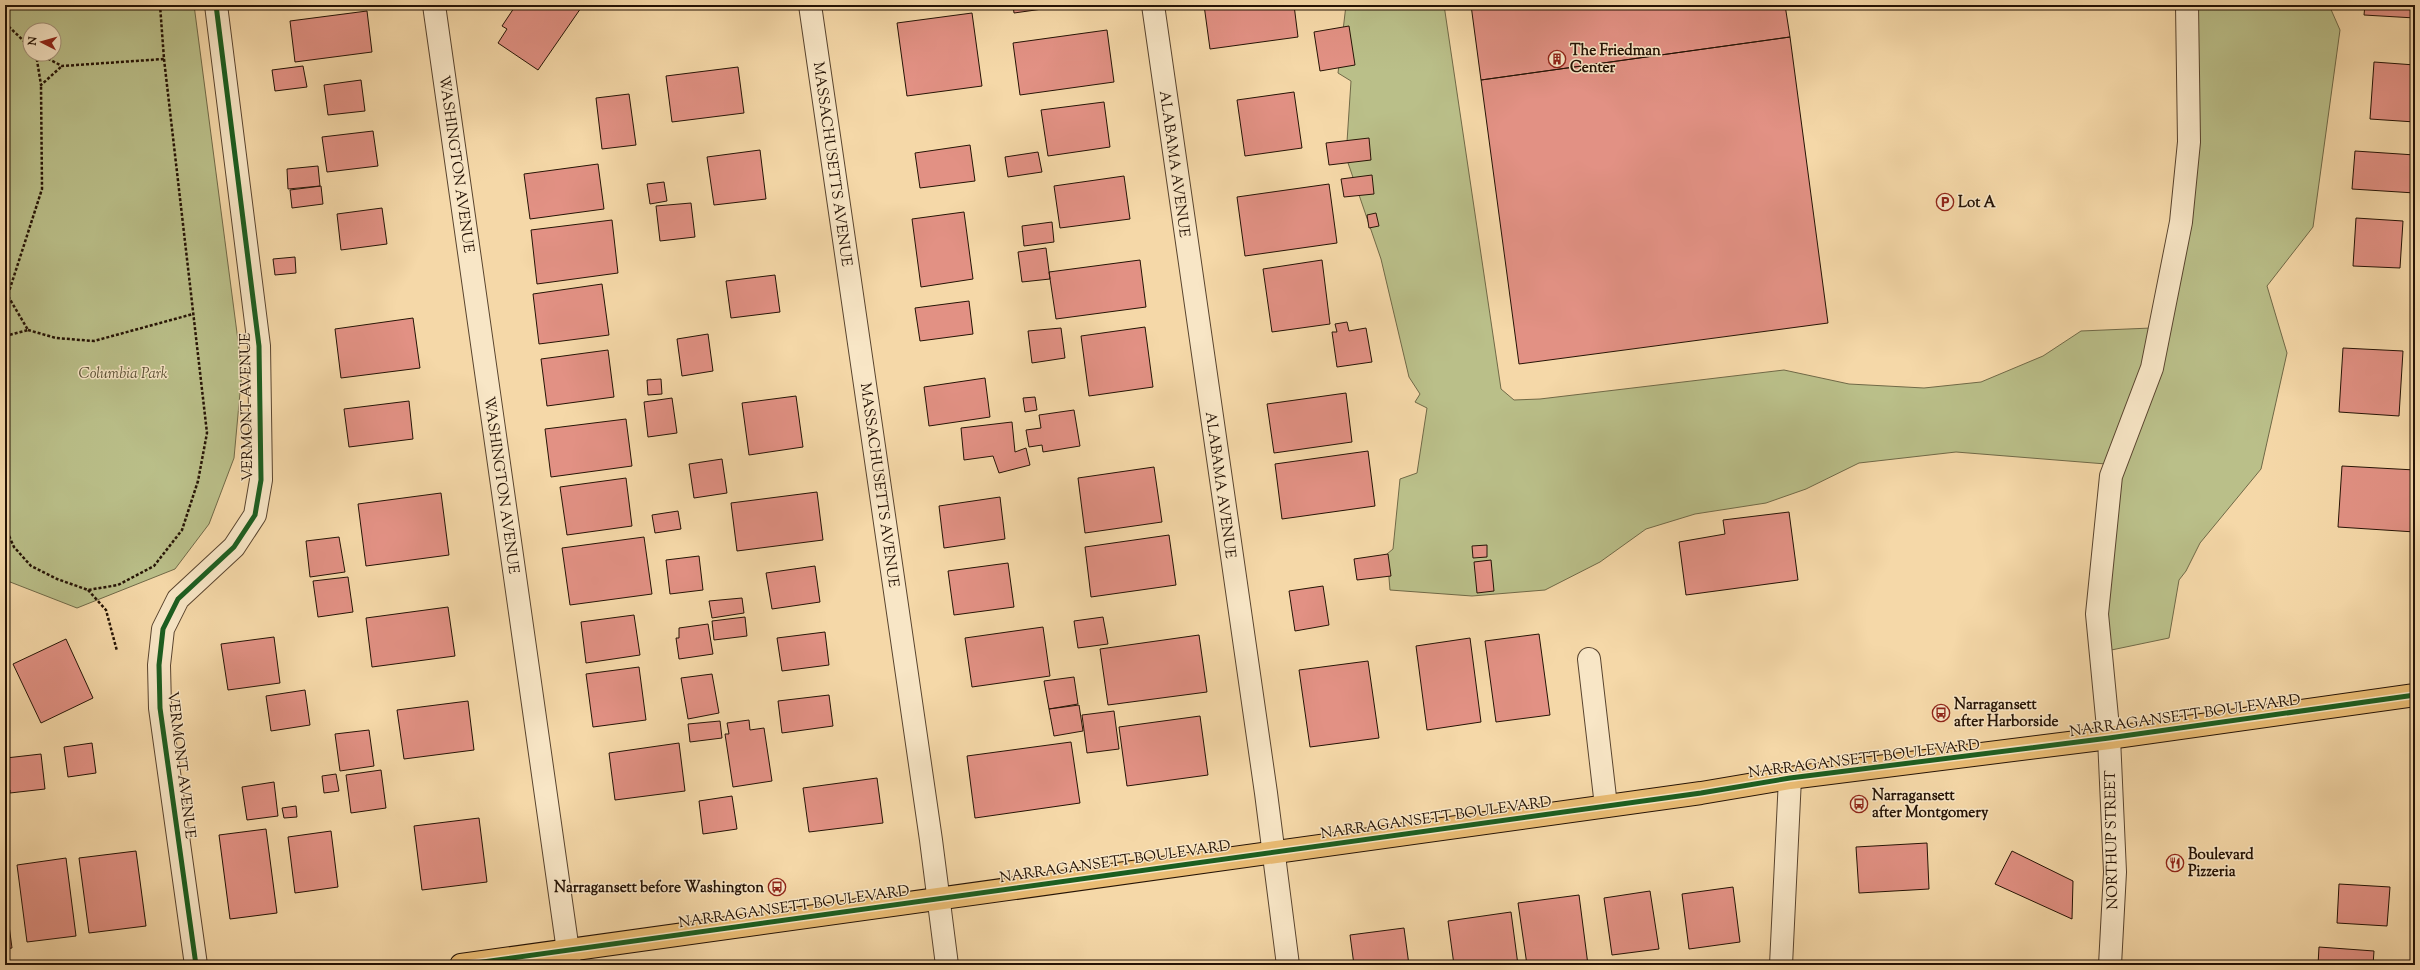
<svg xmlns="http://www.w3.org/2000/svg" width="2420" height="970" font-family="'Sorts Mill Goudy',serif">
<style>
.green{fill:#babf89;stroke:#706947;fill-rule:evenodd}
.building{fill:#e29184;stroke:#251305}
.lines{fill:none;stroke-linecap:round;stroke-linejoin:round}
.minor-casing{stroke:#59442e;stroke-width:24}
.tertiary-casing{stroke:#59442e;stroke-width:24}
.primary-casing{stroke:#251305;stroke-width:24}
.path{stroke:#251305;stroke-width:2.5;stroke-dasharray:3 2;stroke-linecap:butt}
.minor{stroke:#f8e6c6;stroke-width:22}
.tertiary{stroke:#f8e6c6;stroke-width:22}
.primary{stroke:#eabc74;stroke-width:22}
.cycleway-casing{stroke:#f8e6c6;stroke-width:8}
.cycleway{stroke:#1b5e20;stroke-width:5}
.labels{text-anchor:middle;stroke-width:3;stroke-linejoin:round;paint-order:stroke}
.poi-label{font-size:15px;font-weight:bold;fill:#251305;stroke:#f8e6c6;text-anchor:start}
.street-label{font-size:15px;fill:#251305;stroke:#f8e6c6}
.park-label{font-size:15px;font-style:italic;fill:#594f33;stroke:#f8e6c6}
</style>
<rect width="100%" height="100%" fill="#f5d8a8"/>
<filter id="stains"><feTurbulence type="fractalNoise" baseFrequency=".005" numOctaves="4"/><feColorMatrix values="0 0 0 0 .2 0 0 0 0 .09 0 0 0 0 .02 0 0 0 .5 -.17"/></filter>
<radialGradient id="worn" r=".72"><stop offset=".6" stop-color="#630" stop-opacity="0"/><stop offset="1" stop-color="#630" stop-opacity=".3"/></radialGradient>
<path class="green" d="M5,5H194L242,371L234,458L209,524L175,569L77,608L5,580ZM30,30H54V54H30Z
M1346,5H1444L1501,389L1514,400L1540,399L1784,370L1849,384L1924,388L1981,382L2043,356L2081,331L2151,328L2158,318L2188,108L2183,5H2329L2340,30L2313,227L2267,286L2287,353L2261,469L2200,543L2186,571L2179,580L2169,638L2097,653L2106,464L1956,452L1859,463L1806,489L1766,503L1695,514L1646,529L1600,562L1545,590L1472,596L1390,590L1387,554L1393,549L1400,479L1417,473L1427,408L1415,402L1420,394L1409,377L1381,259L1346,157L1351,81L1338,73Z"/>
<path class="building" d="M516,5H583L538,70L498,43L507,29L502,26Z
M1013,5H1071L1014,13Z
M1204,5H1294L1298,37L1210,49Z
M1471,5H1785L1790,37L1481,80Z
M2365,5H2415V18L2364,15Z
M367,11L372,52L295,62L290,21Z
M972,13L982,86L907,96L897,23Z
M1349,26L1355,65L1320,71L1314,32Z
M1107,30L1114,82L1020,95L1013,43Z
M1790,37L1828,323L1519,364L1481,80Z
M2374,62L2415,65V122L2370,119Z
M303,66L307,87L275,91L272,70Z
M738,67L744,113L672,122L666,76Z
M361,80L365,111L328,115L324,85Z
M1294,92L1302,148L1245,156L1237,100Z
M629,94L636,145L602,149L596,98Z
M1104,102L1110,147L1048,156L1041,110Z
M373,131L378,166L327,172L322,137Z
M1369,138L1371,160L1329,165L1326,143Z
M970,145L975,181L920,188L915,153Z
M760,150L766,199L714,205L707,157Z
M2355,151L2415,155V193L2352,189Z
M1038,152L1042,172L1008,177L1005,157Z
M598,164L604,209L530,219L524,174Z
M318,166L320,186L288,189L287,169Z
M1372,175L1374,194L1344,197L1341,179Z
M1124,176L1130,219L1060,228L1054,186Z
M664,182L667,201L650,204L647,184Z
M1329,184L1337,243L1245,256L1237,197Z
M321,186L323,204L292,208L290,190Z
M691,203L695,237L660,241L656,206Z
M382,208L387,244L341,250L337,214Z
M964,212L973,279L921,287L912,219Z
M1376,213L1379,226L1369,228L1367,215Z
M2356,218L2403,221L2400,268L2353,266Z
M612,220L618,273L537,284L531,230Z
M1052,222L1054,242L1024,246L1022,226Z
M1046,248L1050,279L1022,282L1018,252Z
M295,257L296,273L275,275L273,259Z
M1140,260L1146,307L1056,319L1049,272Z
M1322,260L1330,324L1272,332L1263,269Z
M775,275L780,312L731,318L726,281Z
M602,284L609,335L539,344L533,294Z
M969,301L973,334L920,341L915,308Z
M413,318L420,368L341,378L335,329Z
M1347,322L1349,331L1366,328L1372,362L1337,367L1332,332H1337L1335,324Z
M1145,327L1153,387L1089,396L1081,336Z
M1061,328L1065,358L1032,363L1028,331Z
M708,334L713,371L682,376L677,339Z
M2343,348L2403,351L2399,416L2339,412Z
M608,350L614,397L547,406L541,359Z
M985,378L990,417L929,426L924,387Z
M661,379L662,394L648,395L647,380Z
M1346,393L1352,442L1274,453L1267,404Z
M796,396L803,447L749,455L742,403Z
M1035,397L1037,410L1025,412L1023,398Z
M672,398L677,433L648,437L644,402Z
M409,401L413,439L349,447L344,409Z
M1074,410L1080,446L1043,452L1042,445L1029,447L1026,430L1041,428L1039,415Z
M626,419L632,466L551,477L545,429Z
M1012,422L1015,452L1026,448L1030,465L999,473L993,456L964,460L961,428Z
M1368,451L1375,506L1282,519L1275,464Z
M722,459L727,493L694,498L689,464Z
M2342,466L2415,470V532L2338,527Z
M1154,467L1162,522L1085,533L1078,478Z
M626,478L632,526L567,535L560,487Z
M817,492L823,540L737,551L731,503Z
M441,493L449,555L366,566L358,504Z
M1000,497L1005,539L944,548L939,506Z
M678,511L681,529L655,533L652,515Z
M1789,512L1798,580L1686,595L1679,542L1725,534L1723,520Z
M1169,535L1176,585L1091,597L1085,547Z
M339,537L345,572L310,577L306,541Z
M644,537L652,594L570,605L562,548Z
M1487,545V557L1473,558L1472,546Z
M1388,554L1391,576L1357,580L1354,559Z
M699,556L703,590L670,594L666,560Z
M1491,560L1494,591L1477,593L1474,562Z
M1008,563L1014,607L954,615L948,571Z
M815,566L820,602L772,609L766,573Z
M348,577L353,612L318,617L313,581Z
M1323,586L1329,625L1295,631L1289,591Z
M742,598L744,613L712,618L709,601Z
M448,607L455,656L372,667L366,618Z
M634,615L640,655L586,663L581,622Z
M745,617L747,636L714,640L712,621Z
M1103,617L1108,644L1078,648L1074,621Z
M708,624L713,654L679,659L676,638H679V628Z
M1043,627L1050,676L972,687L965,638Z
M825,632L829,665L782,671L777,638Z
M1539,634L1550,715L1496,722L1485,641Z
M1199,635L1207,692L1108,705L1100,649Z
M274,637L280,683L228,690L221,644Z
M1470,638L1481,722L1427,730L1416,646Z
M66,639L93,698L41,723L13,664Z
M1368,661L1379,738L1310,747L1299,670Z
M639,667L646,720L593,727L586,674Z
M712,674L719,713L688,719L681,678Z
M1074,677L1078,704L1049,709L1044,681Z
M305,690L310,725L271,731L266,696Z
M829,695L833,726L782,733L778,701Z
M468,701L474,750L404,759L397,710Z
M1079,705L1083,731L1054,736L1049,709Z
M1114,711L1119,749L1087,753L1082,715Z
M1200,716L1208,775L1127,786L1119,727Z
M749,720L750,730L764,728L772,781L733,787L725,734H729L727,723Z
M720,721L722,738L690,742L688,724Z
M369,730L374,766L340,771L335,734Z
M1071,742L1080,803L975,818L967,756Z
M92,743L96,773L68,777L64,747Z
M679,743L685,791L615,800L609,753Z
M41,754L45,789L10,793V790H5L6,758Z
M381,770L386,808L351,813L346,775Z
M336,774L339,791L324,793L322,776Z
M877,778L883,823L809,832L803,788Z
M274,782L278,816L247,820L242,787Z
M732,796L737,829L703,834L699,801Z
M296,806L297,817L284,818L282,808Z
M479,818L487,882L422,890L414,826Z
M266,829L277,913L230,919L219,835Z
M331,831L338,887L295,893L288,837Z
M1927,843L1929,889L1859,893L1856,847Z
M136,851L146,926L89,933L79,858Z
M2012,851L2073,881L2072,919L1995,884Z
M66,858L76,936L27,942L17,865Z
M2339,884L2390,887L2387,926L2337,923Z
M1733,887L1740,942L1689,949L1682,894Z
M1650,891L1659,949L1612,955L1604,898Z
M5,895L12,948L5,949Z
M1579,895L1588,965H1527L1518,903Z
M1511,912L1518,965H1454L1448,921Z
M1404,928L1409,965H1354L1350,935Z
M2319,947L2374,951L2373,965H2318Z"/>
<g class="lines">
<defs>
<path id="minor" d="M434,5L570,965
M810,5L931,840L947,965
M1153,5L1266,793L1288,965
M1589,659L1606,806
M2109,738L2115,872L2110,965
M196,965L160,708L159,665L163,629L178,599L234,547L255,515L261,480L259,346L216,5
M1781,965L1790,778"/>
<path id="tertiary" d="M2109,738L2097,614L2111,476L2152,368L2181,222L2189,142L2187,5"/>
<path id="primary" d="M461,965L1701,793L1790,778L2109,738L2415,695"/>
</defs>
<use href="#minor" class="minor-casing"/>
<use href="#tertiary" class="tertiary-casing"/>
<use href="#primary" class="primary-casing"/>
<path class="path" d="M5,23L30,47
M36,54L41,85L62,66
M39,54L62,66L164,59L160,5
M5,304L42,189L41,85
M28,330L56,338L94,341L193,314
M5,336L28,330L8,296
M5,527L14,547L31,566L57,579L88,590L118,585L154,566L182,530L198,481L207,433L164,59
M88,590L106,610L117,651"/>
<use href="#minor" class="minor"/>
<use href="#tertiary" class="tertiary"/>
<use href="#primary" class="primary"/>
<defs>
<path id="cycleway" d="M196,965L160,708L159,665L163,629L178,599L234,547L255,515L261,480L259,346L216,5
M461,965L1701,793L1790,778L2109,738L2415,695"/>
</defs>
<use href="#cycleway" class="cycleway-casing"/>
<use href="#cycleway" class="cycleway"/>
</g>
<defs>
<symbol id="building-ring" viewBox="-11 -11 22 22"><circle r="9.5" fill="#f8e6c6" stroke="#8f2418" stroke-width="1.5"/><path d="M-4-6H4V6H1V3H-1V6H-4ZM-2.5-4.3h1.7v1.8h-1.7ZM.8-4.3h1.7v1.8H.8ZM-2.5-1h1.7V.8h-1.7ZM.8-1h1.7V.8H.8Z" fill="#8f2418"/></symbol>
<symbol id="parking-ring" viewBox="-11 -11 22 22"><circle r="9.5" fill="#f8e6c6" stroke="#8f2418" stroke-width="1.5"/><path d="M-3.5-5.5H1a3.5 3.5 0 0 1 0 7H-1V5.5H-3.5ZM-1-3.4V-.6H.8a1.4 1.4 0 0 0 0-2.8Z" fill="#8f2418"/></symbol>
<symbol id="bus-ring" viewBox="-11 -11 22 22"><circle r="9.5" fill="#f8e6c6" stroke="#8f2418" stroke-width="1.5"/><path d="M-5-6H5V4H4V6H2V4H-2V6H-4V4H-5ZM-3.5-4V0h7V-4ZM-3.5 1.2v1.5H-2V1.2ZM2 1.2v1.5H3.5V1.2Z" fill="#8f2418"/></symbol>
<symbol id="restaurant-ring" viewBox="-11 -11 22 22"><circle r="9.5" fill="#f8e6c6" stroke="#8f2418" stroke-width="1.5"/><path d="M-5-6h1v4h1v-4h1v4h1v-4h1v5L-1.5 .5V6h-2V.5L-5-1ZM5-6V6H3V1.5H1.5Q1.5-4 5-6Z" fill="#8f2418"/></symbol>
</defs>
<g fill-rule="evenodd">
<use href="#building-ring" x="1547" y="49" width="20" height="20"/>
<use href="#parking-ring" x="1935" y="192" width="20" height="20"/>
<use href="#bus-ring" x="1931" y="703" width="20" height="20"/>
<use href="#bus-ring" x="1849" y="794" width="20" height="20"/>
<use href="#restaurant-ring" x="2165" y="853" width="20" height="20"/>
<use href="#bus-ring" x="767" y="877" width="20" height="20"/>
</g>
<g class="labels">
<g class="poi-label">
<text x="1570" y="55">The Friedman<tspan x="1570" dy="17">Center</tspan></text>
<text x="1958" y="207">Lot A</text>
<text x="1954" y="709">Narragansett<tspan x="1954" dy="17">after Harborside</tspan></text>
<text x="1872" y="800">Narragansett<tspan x="1872" dy="17">after Montgomery</tspan></text>
<text x="2188" y="859">Boulevard<tspan x="2188" dy="17">Pizzeria</tspan></text>
<text x="764" y="892" text-anchor="end">Narragansett before Washington</text>
</g>
<g class="street-label">
<text transform="translate(457 164) rotate(82)" y="5">WASHINGTON AVENUE</text>
<text transform="translate(833 164) rotate(82)" y="5">MASSACHUSETTS AVENUE</text>
<text transform="translate(1175 164) rotate(82)" y="5">ALABAMA AVENUE</text>
<text transform="translate(246 407) rotate(-91)" y="5">VERMONT AVENUE</text>
<text transform="translate(502 485) rotate(82)" y="5">WASHINGTON AVENUE</text>
<text transform="translate(880 485) rotate(82)" y="5">MASSACHUSETTS AVENUE</text>
<text transform="translate(1221 485) rotate(82)" y="5">ALABAMA AVENUE</text>
<text transform="translate(2185 715) rotate(-8)" y="5">NARRAGANSETT BOULEVARD</text>
<text transform="translate(1864 758) rotate(-7)" y="5">NARRAGANSETT BOULEVARD</text>
<text transform="translate(182 765) rotate(83)" y="5">VERMONT AVENUE</text>
<text transform="translate(1436 817) rotate(-8)" y="5">NARRAGANSETT BOULEVARD</text>
<text transform="translate(2111 840) rotate(-91)" y="5">NORTHUP STREET</text>
<text transform="translate(1115 861) rotate(-8)" y="5">NARRAGANSETT BOULEVARD</text>
<text transform="translate(794 906) rotate(-8)" y="5">NARRAGANSETT BOULEVARD</text>
</g>
<g class="park-label">
<text x="123" y="378">Columbia Park</text>
</g>
</g>
<rect width="2420" height="970" fill="none" stroke="#f5d8a8" stroke-width="20"/>
<rect x="6" y="6" width="2408" height="958" fill="none" stroke="#251305" stroke-width="2"/>
<rect x="10" y="10" width="2400" height="950" fill="none" stroke="#251305"/>
<g transform="translate(42 42) rotate(276)"><circle r="19" fill="#f8e6c6" stroke="#a49279"/>
<path d="M0-3L7 15L0 10L-7 15Z" fill="#8f2418"/>
<text y="-6" font-size="11" font-weight="bold" text-anchor="middle" fill="#251305">N</text>
</g>
<rect width="100%" height="100%" filter="url(#stains)"/>
<rect width="100%" height="100%" fill="url(#worn)"/>
</svg>
